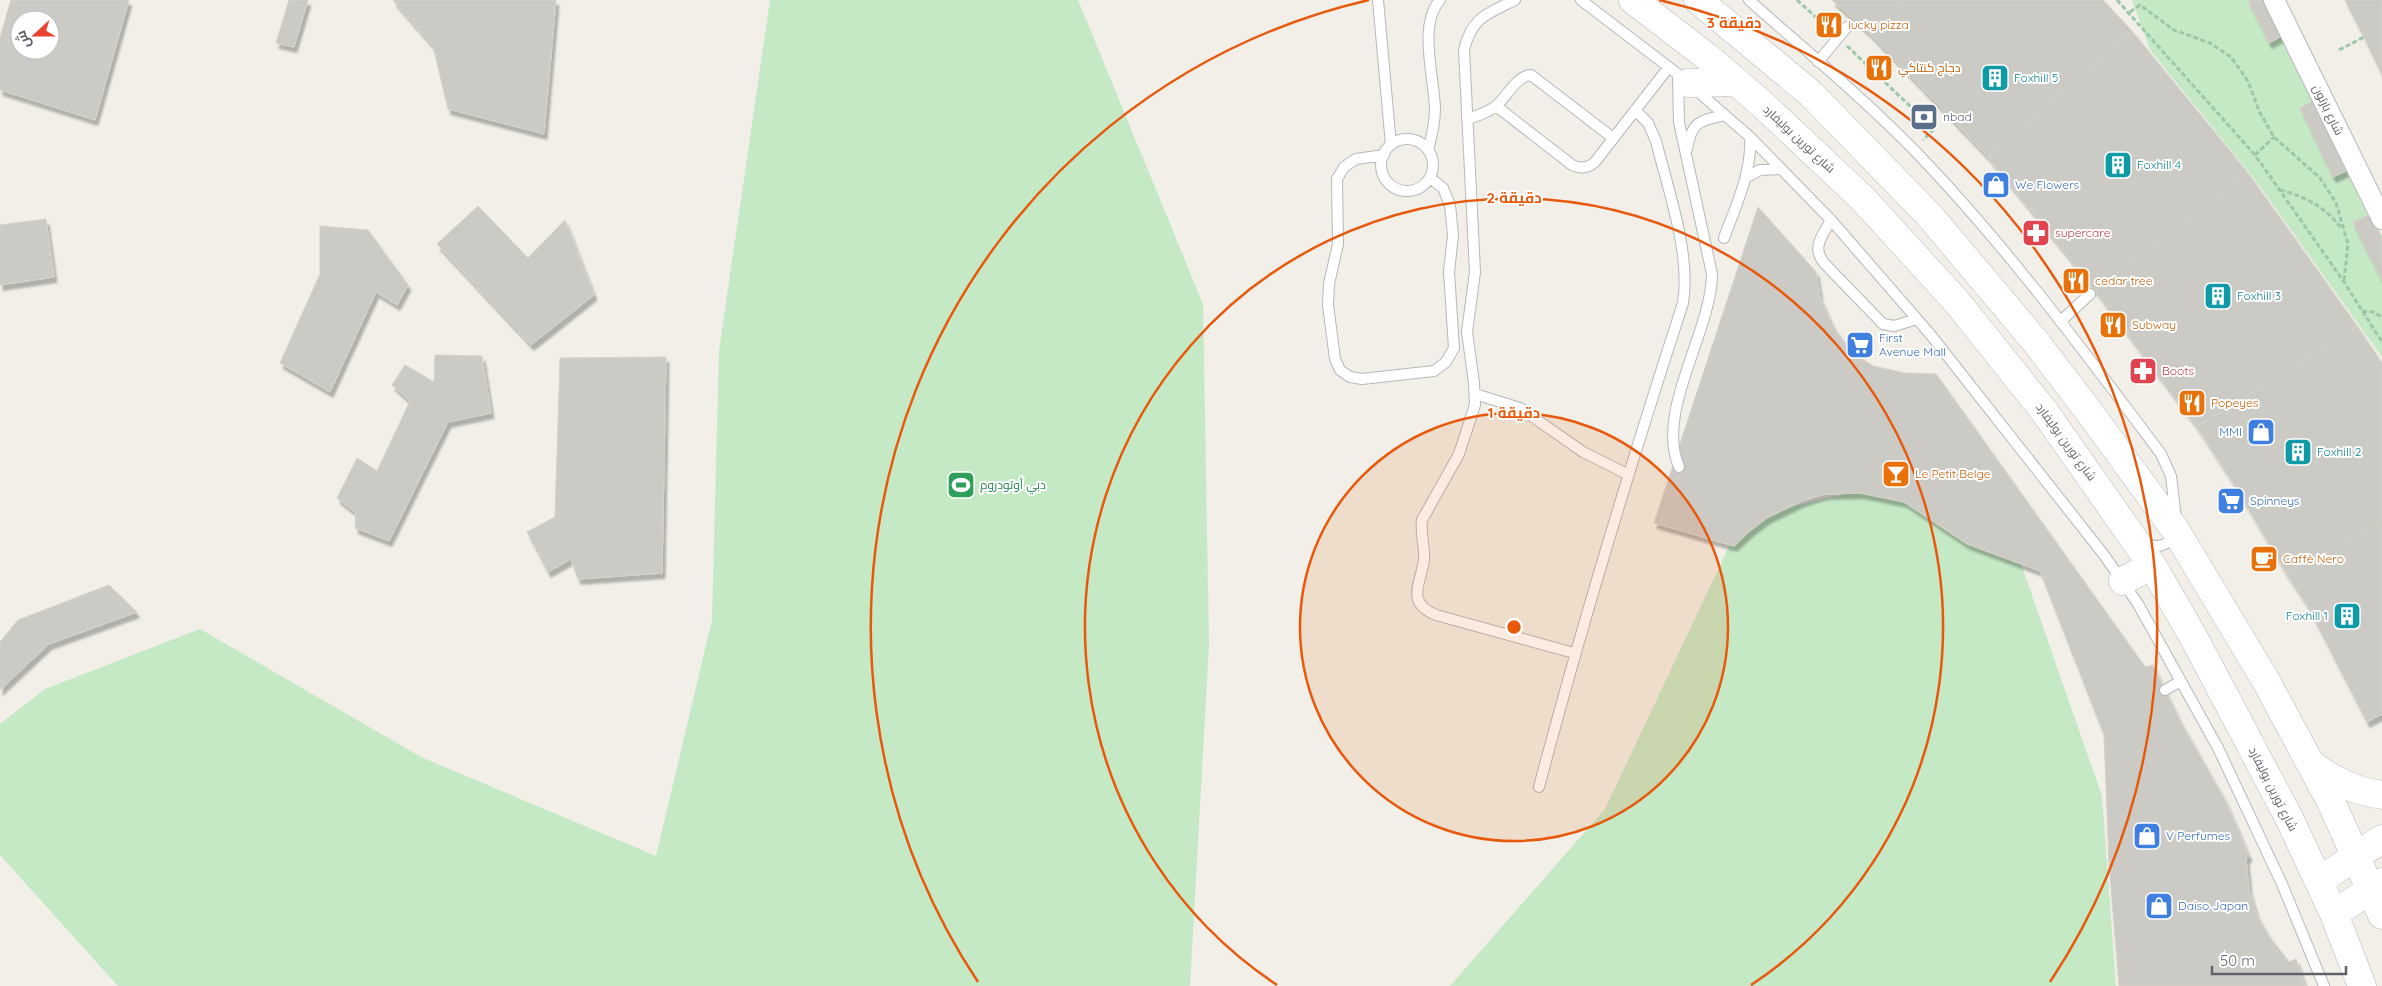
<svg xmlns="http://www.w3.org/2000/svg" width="2382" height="986" font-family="Quicksand,Cairo,sans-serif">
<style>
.green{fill:#c5e8c5}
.building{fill:#cccac5;stroke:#d6d1c6;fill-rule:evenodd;filter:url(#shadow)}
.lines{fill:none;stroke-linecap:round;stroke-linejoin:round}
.lane-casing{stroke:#b5b8bc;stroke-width:12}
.street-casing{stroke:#b5b8bc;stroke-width:22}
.secondary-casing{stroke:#b6babf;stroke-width:29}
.path{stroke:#9cc7a9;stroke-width:3;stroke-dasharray:5 2.5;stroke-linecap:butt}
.lane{stroke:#fff;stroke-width:10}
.street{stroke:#fff;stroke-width:20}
.secondary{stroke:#fff;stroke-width:28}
.ring{fill:none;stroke:#e8590c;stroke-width:2.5}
.labels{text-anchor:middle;stroke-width:4;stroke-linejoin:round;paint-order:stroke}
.food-label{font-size:12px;fill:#c56008;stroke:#fff;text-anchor:start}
.culture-label{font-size:12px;fill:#0d838f;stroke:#fff;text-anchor:start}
.street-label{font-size:12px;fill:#5f6368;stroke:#fff}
.service-label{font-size:12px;fill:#4e5e75;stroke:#fff;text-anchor:start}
.shop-label{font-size:12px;fill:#366cbe;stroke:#fff;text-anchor:start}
.health-label{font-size:12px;fill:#be3a42;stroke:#fff;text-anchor:start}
.leisure-label{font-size:12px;fill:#27864d;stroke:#fff;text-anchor:start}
.centre{fill:#e8590c;stroke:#fff;stroke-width:2.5}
.ring-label{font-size:15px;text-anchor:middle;font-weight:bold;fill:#e8590c;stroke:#fff;stroke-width:4;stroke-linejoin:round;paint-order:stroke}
</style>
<defs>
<filter id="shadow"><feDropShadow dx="3" dy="5.5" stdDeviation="1" flood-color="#0004"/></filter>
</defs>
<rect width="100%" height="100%" fill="#f1efe8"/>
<path class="green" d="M770,0H1078L1203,304L1209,644L1190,986H118L0,855V724L45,689L200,629L421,757L656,856L712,620L719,351Z
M2132,0H2265L2382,237V357L2256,181L2150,50Z
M1881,485L2020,561L2102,796L2116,986H1450L1605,809L1742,519Z"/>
<path class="building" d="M11,0H129L95,120L0,90V38ZM20,20H50V50H20Z
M289,0H308L294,47L276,43Z
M393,0H556L544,134L448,109L433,46Z
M1832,0H1903L1870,34Z
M1903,0H2103L2132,31L1988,157L1870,34Z
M2248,0H2265L2282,36L2269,43Z
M2345,0H2382V75L2364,37Z
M2132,31L2248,173L2095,290L1988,157Z
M2313,101L2346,171L2333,177L2300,108Z
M2248,173L2357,326L2197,427L2095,290Z
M478,206L528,258L565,220L594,295L531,345L437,244Z
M1758,207L1816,272L1820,298L1834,328L1852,352L1873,366L1905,373L1936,374L2145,667L2153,665L2179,719L2225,800L2249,856L2246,859L2249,890L2256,914L2269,936L2289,962L2296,959L2305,986H2119L2109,863L2104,735L2040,571L1967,544L1904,502L1860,493L1825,494L1802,501L1767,518L1750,531L1734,546L1654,523Z
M2369,215L2382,241V281L2353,222Z
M46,219L54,277L0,285V225Z
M320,226L368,230L408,285L397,305L376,292L330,392L280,363L320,274Z
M2357,326L2382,363V524L2286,573L2232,481L2197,427Z
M435,355L482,356L491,413L448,422L389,541L355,528L356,513L337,498L357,458L377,471L410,401L392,385L405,365L434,382Z
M666,357L662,573L578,579L571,559L548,572L527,532L555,517L560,358Z
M2382,524V714L2367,722L2307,605L2286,573Z
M109,585L137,612L49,644L0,690V642L18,620Z"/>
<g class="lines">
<defs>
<path id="lane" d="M1378,0L1391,145
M1515,0C1487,14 1472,17 1464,50L1475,272L1467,332L1474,383L1475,405L1459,454L1422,520C1420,534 1425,546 1424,559C1422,582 1404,602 1436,615L1574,653
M1581,0L1679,75L1750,137L1831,220L1930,334L2104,555L2138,604L2218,748L2282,884L2324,986
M1749,0C1804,49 1862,97 1914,150C2005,244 2083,350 2161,454L2171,476L2176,519
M1818,62L1847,27
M1678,79L1679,122L1712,274C1711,334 1655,411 1679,467
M1496,106L1572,165C1580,169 1588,168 1595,162L1668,68
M1467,119C1477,116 1487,113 1496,106C1506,98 1517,75 1531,75L1613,138
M1381 165a26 26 0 1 1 52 0a26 26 0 1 1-52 0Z
M1687,149C1692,121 1699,121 1725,115
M1428,150C1432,136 1435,123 1435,108C1434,77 1418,24 1440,0
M1384,155L1356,159L1344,167L1337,179L1338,244L1329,284L1328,305L1335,359L1340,370L1350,377L1362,379L1434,371L1446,362L1454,348L1449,272L1453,235L1450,205L1443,188L1430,178
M1747,177L1760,170L1781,169
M1831,220C1823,235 1811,247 1824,263L1883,324L1894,326L1917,319
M1724,238C1736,205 1752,173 1750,137
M2061,321L2090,294
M1475,394L1520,408L1583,452L1627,474
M2144,541C2156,550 2169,546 2175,533
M2165,690L2181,681
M1539,787C1582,624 1631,463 1683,303C1691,253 1668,190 1656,141L1648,123L1635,110"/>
<path id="street" d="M2274,0L2382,219"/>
<path id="secondary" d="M1633,0L1706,56L1761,103L1863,199L1957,302L2044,411L2152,565L2194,638L2289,818L2334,914L2362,986
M1698,0L1810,93L1929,215L2035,341L2090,413L2176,531L2266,681L2332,804L2382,915
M1688,83L1736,82
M2123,581L2152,565
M2311,764C2334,781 2354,791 2382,795
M2319,881L2382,839
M2334,914L2382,882"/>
</defs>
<use href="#lane" class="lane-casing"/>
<use href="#street" class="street-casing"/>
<use href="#secondary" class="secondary-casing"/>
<path class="path" d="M1797,0L1830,30
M2117,0L2255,155L2344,282L2382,342
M2130,12L2140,5L2174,30L2210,43L2231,57L2248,81L2259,111L2274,137L2320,178L2336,203L2348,244L2344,281
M1847,46L1934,129L1923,140
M2339,50L2364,37
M2255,155L2274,137
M2280,190C2307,197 2325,207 2342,229
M2362,311L2373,312L2382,317"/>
<use href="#lane" class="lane"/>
<use href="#street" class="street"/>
<use href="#secondary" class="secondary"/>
</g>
<circle cx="1514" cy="627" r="214" fill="#e8590c" fill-opacity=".12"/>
<g class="ring">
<circle cx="1514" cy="627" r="214"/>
<path d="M1277 985A429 429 0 1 1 1751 985"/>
<path d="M978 982A643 643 0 0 1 1369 0M1659 0A643 643 0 0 1 2050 982"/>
</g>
<defs>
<symbol id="restaurant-square" viewBox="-11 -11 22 22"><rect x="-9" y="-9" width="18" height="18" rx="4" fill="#e8710a" stroke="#fff"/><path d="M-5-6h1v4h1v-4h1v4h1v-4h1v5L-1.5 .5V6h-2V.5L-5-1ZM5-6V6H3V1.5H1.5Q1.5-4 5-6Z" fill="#fff"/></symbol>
<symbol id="building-square" viewBox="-11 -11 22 22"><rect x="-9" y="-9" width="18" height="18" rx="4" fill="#0f9aa8" stroke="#fff"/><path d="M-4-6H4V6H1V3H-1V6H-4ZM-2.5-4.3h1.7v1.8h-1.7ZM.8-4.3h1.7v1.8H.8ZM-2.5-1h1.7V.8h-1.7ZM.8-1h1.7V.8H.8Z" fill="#fff"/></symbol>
<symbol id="bank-square" viewBox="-11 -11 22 22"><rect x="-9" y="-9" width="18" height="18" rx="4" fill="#5c6f8a" stroke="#fff"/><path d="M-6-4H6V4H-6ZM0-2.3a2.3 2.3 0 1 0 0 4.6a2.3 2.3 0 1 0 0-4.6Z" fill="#fff"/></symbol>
<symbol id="shop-square" viewBox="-11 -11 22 22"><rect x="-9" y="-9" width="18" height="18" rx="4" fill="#3f7fe0" stroke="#fff"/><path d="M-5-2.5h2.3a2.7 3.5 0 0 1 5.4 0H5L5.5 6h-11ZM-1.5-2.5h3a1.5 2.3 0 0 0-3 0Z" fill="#fff"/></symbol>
<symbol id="pharmacy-square" viewBox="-11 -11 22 22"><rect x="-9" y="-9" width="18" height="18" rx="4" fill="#e0444e" stroke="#fff"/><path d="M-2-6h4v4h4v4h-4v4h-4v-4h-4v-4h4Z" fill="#fff"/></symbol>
<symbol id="supermarket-square" viewBox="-11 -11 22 22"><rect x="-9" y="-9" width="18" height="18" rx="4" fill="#3f7fe0" stroke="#fff"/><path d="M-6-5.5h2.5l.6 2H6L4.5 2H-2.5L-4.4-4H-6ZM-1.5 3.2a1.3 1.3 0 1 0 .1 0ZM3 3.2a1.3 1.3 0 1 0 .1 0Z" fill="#fff"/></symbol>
<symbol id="bar-square" viewBox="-11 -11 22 22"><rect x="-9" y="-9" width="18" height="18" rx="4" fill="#e8710a" stroke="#fff"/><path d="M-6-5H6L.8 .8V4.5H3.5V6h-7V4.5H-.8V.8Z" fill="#fff"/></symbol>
<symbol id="stadium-square" viewBox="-11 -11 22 22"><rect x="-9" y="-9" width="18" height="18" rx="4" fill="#2e9e5b" stroke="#fff"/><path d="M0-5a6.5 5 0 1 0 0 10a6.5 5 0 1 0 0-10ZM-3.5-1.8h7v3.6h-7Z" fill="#fff"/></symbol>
<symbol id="cafe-square" viewBox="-11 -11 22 22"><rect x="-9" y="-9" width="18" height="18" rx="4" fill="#e8710a" stroke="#fff"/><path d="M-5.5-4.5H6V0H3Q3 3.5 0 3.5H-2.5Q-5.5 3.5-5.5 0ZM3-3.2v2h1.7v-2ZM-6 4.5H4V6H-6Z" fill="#fff"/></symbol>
</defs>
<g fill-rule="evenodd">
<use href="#restaurant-square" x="1813" y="9" width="32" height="32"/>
<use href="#restaurant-square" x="1863" y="52" width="32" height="32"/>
<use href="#building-square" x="1979" y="62" width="32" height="32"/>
<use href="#bank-square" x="1908" y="101" width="32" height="32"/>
<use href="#building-square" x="2102" y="149" width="32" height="32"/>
<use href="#shop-square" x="1980" y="169" width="32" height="32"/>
<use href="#pharmacy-square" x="2020" y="217" width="32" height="32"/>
<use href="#restaurant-square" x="2060" y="265" width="32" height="32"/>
<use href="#building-square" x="2202" y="280" width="32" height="32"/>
<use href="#restaurant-square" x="2097" y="309" width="32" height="32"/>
<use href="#supermarket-square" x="1844" y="329" width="32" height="32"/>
<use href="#pharmacy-square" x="2127" y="355" width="32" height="32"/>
<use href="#restaurant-square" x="2176" y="387" width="32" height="32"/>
<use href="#shop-square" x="2245" y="416" width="32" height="32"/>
<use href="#building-square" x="2282" y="436" width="32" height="32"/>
<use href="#bar-square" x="1880" y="458" width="32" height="32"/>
<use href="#stadium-square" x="945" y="469" width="32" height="32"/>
<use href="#supermarket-square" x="2215" y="485" width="32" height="32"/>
<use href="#cafe-square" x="2248" y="543" width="32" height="32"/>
<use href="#building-square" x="2331" y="600" width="32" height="32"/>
<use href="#shop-square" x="2131" y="820" width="32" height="32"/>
<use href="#shop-square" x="2143" y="890" width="32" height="32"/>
</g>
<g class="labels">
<g class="food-label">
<text x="1848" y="29">lucky pizza</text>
<text x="1898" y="72">دجاج كنتاكي</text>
<text x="2095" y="285">cedar tree</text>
<text x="2132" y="329">Subway</text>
<text x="2211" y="407">Popeyes</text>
<text x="1915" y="478">Le Petit Belge</text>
<text x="2283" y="563">Caffè Nero</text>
</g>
<g class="culture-label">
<text x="2014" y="82">Foxhill 5</text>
<text x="2137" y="169">Foxhill 4</text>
<text x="2237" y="300">Foxhill 3</text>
<text x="2317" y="456">Foxhill 2</text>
<text x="2328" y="620" text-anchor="end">Foxhill 1</text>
</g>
<g class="street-label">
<text transform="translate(2328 110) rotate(64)" y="4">شارع بارتون</text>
<text transform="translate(1799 139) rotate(43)" y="4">شارع تورين بوليفارد</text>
<text transform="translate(2066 442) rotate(54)" y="4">شارع تورين بوليفارد</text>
<text transform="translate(2273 789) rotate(63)" y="4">شارع تورين بوليفارد</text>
</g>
<g class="service-label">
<text x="1943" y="121">nbad</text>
</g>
<g class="shop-label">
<text x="2015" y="189">We Flowers</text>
<text x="1879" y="342">First<tspan x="1879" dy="14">Avenue Mall</tspan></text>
<text x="2242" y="436" text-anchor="end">MMI</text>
<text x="2250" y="505">Spinneys</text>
<text x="2166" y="840">V Perfumes</text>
<text x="2178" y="910">Daiso Japan</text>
</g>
<g class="health-label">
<text x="2055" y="237">supercare</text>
<text x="2162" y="375">Boots</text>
</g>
<g class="leisure-label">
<text x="980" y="489">دبي أوتودروم</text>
</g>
</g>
<circle cx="1514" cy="627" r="8" class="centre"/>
<g class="ring-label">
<text x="1734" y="28">3 دقيقة</text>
<text x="1514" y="203">2 دقيقة</text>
<text x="1514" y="418">1 دقيقة</text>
</g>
<g transform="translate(35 35) rotate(249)"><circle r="24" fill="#ffffff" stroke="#bfc1c3"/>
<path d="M0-4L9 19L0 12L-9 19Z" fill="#ea4335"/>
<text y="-8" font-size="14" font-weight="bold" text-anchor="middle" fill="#5f6368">ش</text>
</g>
<path d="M2212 966v8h134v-8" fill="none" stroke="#5f6368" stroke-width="2.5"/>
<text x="2220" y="966" font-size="15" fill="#5f6368" stroke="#ffffff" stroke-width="4" paint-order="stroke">50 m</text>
</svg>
